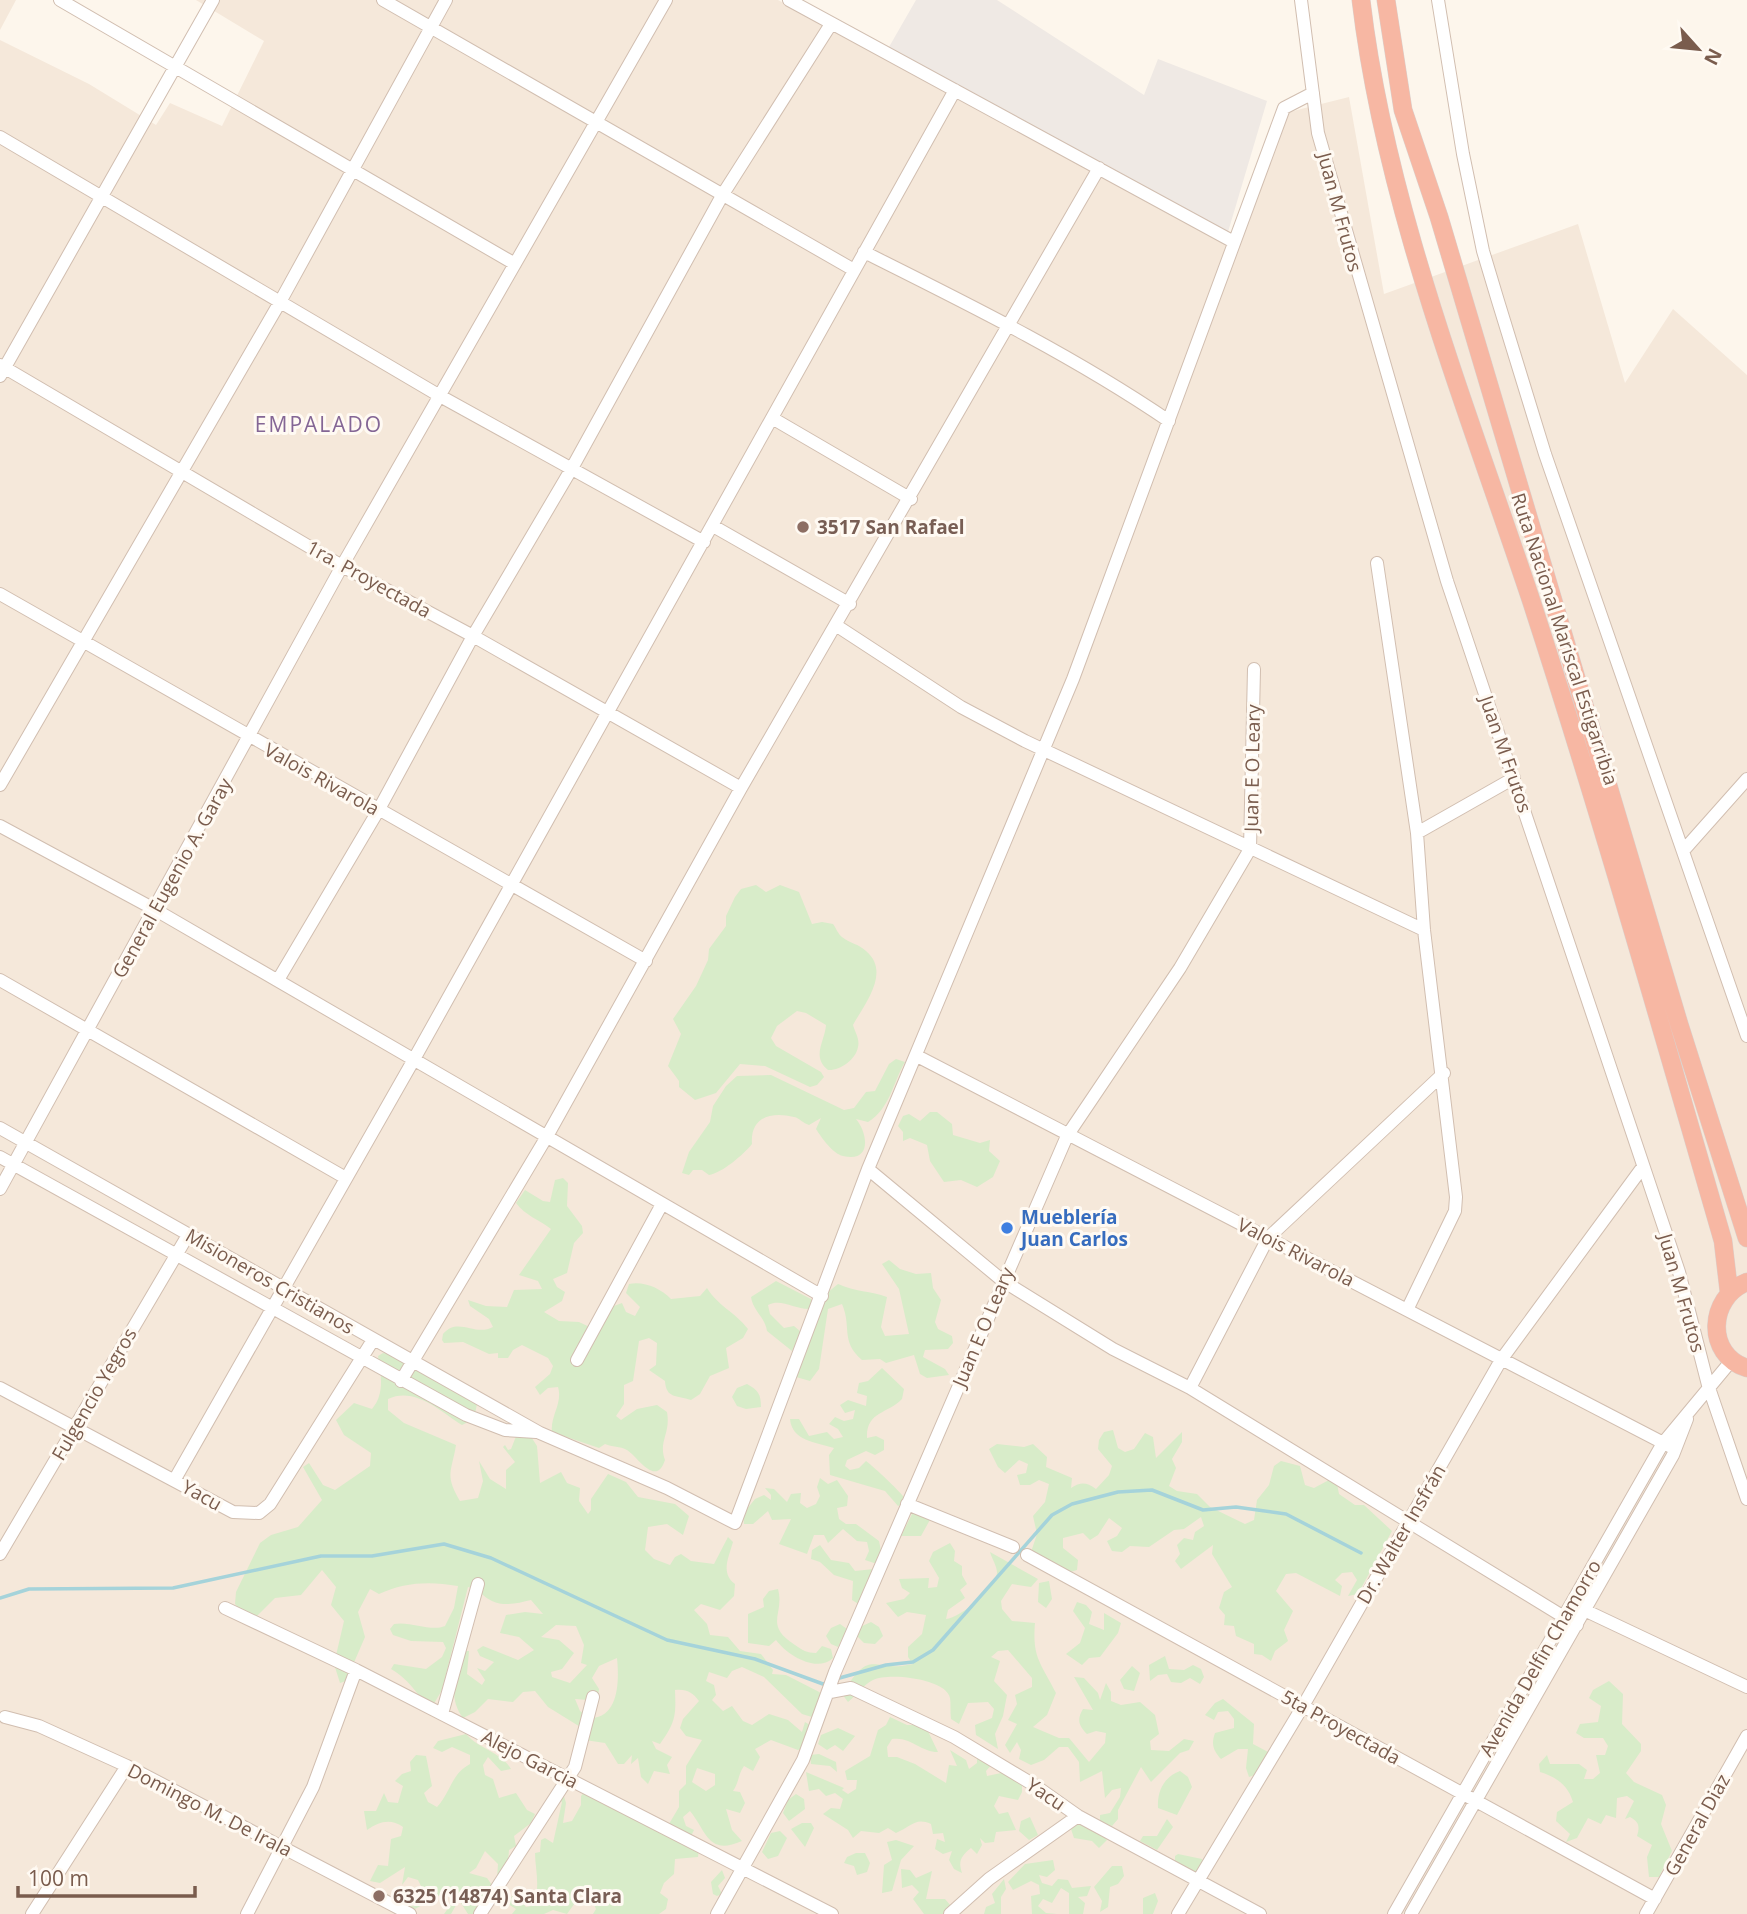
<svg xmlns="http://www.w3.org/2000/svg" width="1747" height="1914" font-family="'Open Sans',sans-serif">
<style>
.residential{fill:#f5e8da}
.industrial{fill:#efe9e4}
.green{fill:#d8ecc9;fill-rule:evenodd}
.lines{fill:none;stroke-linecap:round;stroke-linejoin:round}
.stream{stroke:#a5d3da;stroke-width:3.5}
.minor-casing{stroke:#d1beb0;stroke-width:14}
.highway-casing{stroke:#dad1cd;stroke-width:19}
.minor{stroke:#fff;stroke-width:12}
.highway{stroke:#f7b7a3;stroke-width:18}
.education-dot{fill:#8d6e63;stroke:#fffaf3;stroke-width:2.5}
.shop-dot{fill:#3f7fe0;stroke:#fffaf3;stroke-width:2.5}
.labels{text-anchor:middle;stroke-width:6;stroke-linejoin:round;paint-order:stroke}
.street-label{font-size:19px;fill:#7a5c4d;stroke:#fffaf3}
.education-label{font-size:19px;font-weight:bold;fill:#785e54;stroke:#fffaf3;text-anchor:start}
.shop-label{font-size:19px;font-weight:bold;fill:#366cbe;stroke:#fffaf3;text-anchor:start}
.neighbourhood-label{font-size:21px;letter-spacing:2px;fill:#846695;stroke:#fffaf3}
</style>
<rect width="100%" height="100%" fill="#fdf6ec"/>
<path class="residential" d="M0,0H16L0,30Z
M196,0H778L1236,247L1289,112L1349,97L1384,294L1578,224L1625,383L1673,309L1747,375V1914H0V40L89,84L156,125L170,103L222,126L264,41Z"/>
<path class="industrial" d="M916,0H997L1144,95L1158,59L1267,101L1228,232L889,47Z"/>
<path class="green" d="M756,885L766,892L780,885L799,892L812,924L822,922L833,924C836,928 838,934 842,937C849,943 859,944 866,951C891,972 865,1003 853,1025C855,1032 860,1039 858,1047C856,1060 839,1071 828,1070C811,1057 825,1041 826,1025L806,1013L797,1011L777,1026L771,1038L776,1046L821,1072L824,1077L817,1085L810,1087L765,1066L740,1064L716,1093L695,1100L679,1087V1081L668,1066L681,1034L673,1019L696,986L708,960L709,949L726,926V916L735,897L741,889Z
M896,1059L905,1062C893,1082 890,1109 868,1122L856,1119C868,1133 872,1163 843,1156C833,1154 821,1137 816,1129L821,1118L809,1125C802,1123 800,1118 794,1117C770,1111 750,1118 752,1144C743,1155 722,1173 709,1175L702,1170H693L689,1175L682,1173L689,1152L710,1122L713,1106L726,1086L737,1076L771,1075L844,1110L854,1108L866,1092L875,1091L889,1064Z
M930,1112H937L952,1124L953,1135L980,1143L990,1140L989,1151L1000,1161L993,1177L977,1187L961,1180L944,1182L930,1161L927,1145L910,1138L903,1141V1132L898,1126L903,1116L909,1114L920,1121Z
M563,1178L568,1183L567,1206L582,1226L583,1233L574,1243L567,1273L553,1279L557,1287L565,1292L562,1301L544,1312L559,1321L579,1322L596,1330L614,1306L622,1303L626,1312L635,1316L640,1307L626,1293L629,1284C644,1281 660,1288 671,1299L700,1296L707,1288C718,1306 735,1312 748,1329L743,1338L726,1348L729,1368L710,1376L700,1394L691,1400C677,1395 666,1399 665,1381L649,1370L656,1365L657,1343L649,1338L639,1341L633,1381L624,1385V1404L616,1416L621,1420L637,1409L657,1405L667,1412C671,1434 658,1441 665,1460C656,1488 637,1456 627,1450C620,1446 612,1447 605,1444L599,1448L552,1432C550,1416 563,1403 558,1387L548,1388L540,1395L535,1387L550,1374L553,1366L548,1358L522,1345L513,1350L508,1358H498V1353L489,1354L463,1342L444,1343L442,1340L443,1334C458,1316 475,1337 493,1327L489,1319L470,1306L468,1300L486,1306L507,1307L514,1290L542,1289L538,1281L519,1275L551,1229C538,1219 526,1216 516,1203L525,1190L543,1201L550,1202L555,1180Z
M889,1260L900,1269L916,1274L931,1273L933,1288L941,1300L935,1322L938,1329L952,1336L953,1343L948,1349L925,1350L923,1357L945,1369L949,1375L927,1378L920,1374L914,1355L886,1363L880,1359L862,1360C840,1341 852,1327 842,1304L828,1309L819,1369L810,1381L796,1377L827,1293L838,1284C855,1292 871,1291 887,1297L881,1327L885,1336L909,1334L899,1289L882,1264Z
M776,1281L811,1299V1309C795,1310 782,1298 768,1305L770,1314L784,1328L794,1326L801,1332L792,1351L767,1331C765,1317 753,1311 751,1297Z
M383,1353L395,1355L478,1399L474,1419L462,1425C441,1412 415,1386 388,1399V1410L404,1423L456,1445C452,1471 444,1475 460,1501L478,1498L483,1481L479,1461L490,1479L506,1489V1470L515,1462L503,1447L505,1445L508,1450L511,1449L517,1434L526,1429L537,1446L540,1483L561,1472L567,1483L580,1488L579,1501L588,1514L591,1510V1499L608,1474L626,1482L638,1497L675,1504L689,1516L683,1535L667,1524L648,1527L645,1550L654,1559L670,1565L675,1557L681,1554L691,1561L714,1564L728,1537L733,1542C729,1557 720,1573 735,1584L734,1596L720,1610L701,1604L694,1610L707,1624L710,1635L728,1637L740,1651L761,1654L773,1670L772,1674L786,1675L829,1697V1707L812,1717L802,1714L764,1677L742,1667L732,1671L727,1678L709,1672L706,1681L714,1685L716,1695L712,1700L723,1711L732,1706L743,1721L752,1725L769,1714L788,1720L802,1732L805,1722L813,1727L807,1746L798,1750L771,1740L755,1749L760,1757L753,1771L744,1766C738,1774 739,1783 733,1791L740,1792L745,1803L740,1813L726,1809L732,1830L742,1841C708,1856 707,1832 690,1811L683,1817L686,1826L694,1830L690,1838L699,1847L698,1857L675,1859L674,1874L664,1883L660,1893L668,1899L666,1909L659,1914H593L596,1909L591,1897L582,1893L567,1914L553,1910L544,1914H512L516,1909L508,1904L512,1896H517L526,1907L531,1906C542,1892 535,1869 535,1853L540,1852L541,1840L545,1838L553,1843L562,1802L555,1795L563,1793L566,1803L563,1823L572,1821L581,1805V1796L588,1788L669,1824L679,1807V1791L686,1784V1766L702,1740L686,1736L680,1728L683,1719L699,1701C692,1692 687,1689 675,1690C676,1715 676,1722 660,1744L652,1741L656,1749L672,1757L667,1765L670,1774L654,1771L648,1784L641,1777L638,1758L631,1764L632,1755L624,1764H618L605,1743L585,1740L582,1728L548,1707L535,1691L523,1692L513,1702L488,1699L475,1712L463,1718C447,1696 456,1676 463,1651H469L467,1674L482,1685L485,1680L477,1668L485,1671L494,1662L480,1656L477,1650L483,1646L518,1660L534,1650L519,1637L500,1633L506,1615L525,1612L543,1614L531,1600C518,1603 505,1607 492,1601C483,1597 479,1589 468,1587L442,1690L432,1707C413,1693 414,1683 391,1669L394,1664L426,1669L442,1657L446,1648L443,1642L411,1641L393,1635L390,1629L394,1624C411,1621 431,1632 445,1626L454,1608L458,1586C430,1581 404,1582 379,1594L370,1589L358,1612L365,1637L346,1681L340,1683L334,1664L344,1621L331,1605L336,1587L322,1570L301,1595L275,1598L256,1617L244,1615L235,1604L236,1592L260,1543L271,1535L298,1527L322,1500L303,1467L309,1463L323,1485L335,1490L370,1466L371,1453L344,1435L336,1420L354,1403L372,1409C385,1394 381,1374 378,1356ZM556,1625L576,1626L584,1645L581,1663L587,1665L570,1683L552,1677L551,1672L562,1669L574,1653L559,1640L541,1637ZM617,1658C619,1678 620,1717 591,1718L580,1711L575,1699L588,1700L597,1708L599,1689L592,1678L599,1666ZM697,1768L715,1774V1785L706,1791L692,1782Z
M882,1368L904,1389L902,1399C888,1414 866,1411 867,1438L876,1436L884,1440V1450L875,1455L866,1451L847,1460L845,1466L850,1470L859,1468L866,1461C873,1466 903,1494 907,1501L898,1506L885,1491L830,1475L829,1455L834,1448C815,1442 792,1441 790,1419H799L809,1436L827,1432L834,1439L843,1437L838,1429L829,1424L835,1417L844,1421L853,1419L855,1410L845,1413L840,1405L848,1400L866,1406L867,1396L857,1393L859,1383L868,1381Z
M747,1384C758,1390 761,1394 761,1407L746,1409L737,1406L732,1397L737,1388Z
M1113,1430L1118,1448L1125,1452L1134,1449L1145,1433L1153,1437L1156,1458L1182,1432V1442L1172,1459L1176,1468L1169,1486L1177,1491L1197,1494L1210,1507L1245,1524L1254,1520L1257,1500L1269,1485L1274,1466L1281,1461L1300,1466L1305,1485L1314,1488L1329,1480L1337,1484L1339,1494L1355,1505H1364L1392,1531L1358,1594L1348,1596L1357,1580L1352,1572L1342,1573L1335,1580L1342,1586L1340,1596L1296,1573L1286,1574L1276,1591L1293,1611L1284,1630L1288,1641L1275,1651L1271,1661L1262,1655L1254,1654V1644L1236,1636L1234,1626L1224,1625L1225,1615L1219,1608L1224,1592L1232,1587L1212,1554L1213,1545L1181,1569L1175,1561L1180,1554L1177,1545L1184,1538L1193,1540L1195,1532L1204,1526L1201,1517L1184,1529L1174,1530L1149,1547L1130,1546L1122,1552L1112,1551L1107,1541L1117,1536L1122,1528L1109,1518L1098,1535L1090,1540L1083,1533L1063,1538V1548L1078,1560L1077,1570L1067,1573L1061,1566L1031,1552L1037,1534L1033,1516L1045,1502L1049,1484L1039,1480L1030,1485H1020L1017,1475L1026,1473L1028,1464L1019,1460L1005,1473L998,1467L989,1449L997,1444L1024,1447L1033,1444L1047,1457L1046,1467L1072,1478L1071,1488C1081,1482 1086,1482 1096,1489L1109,1475L1112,1466L1098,1449L1099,1440L1104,1432Z
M820,1478L828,1484L837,1480L848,1496L847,1506L837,1508L839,1519L846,1524H856L879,1541L883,1561L874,1563L865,1560L869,1551L867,1542L857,1541L843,1529L828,1543L824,1535H814L807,1554L779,1544L791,1519L772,1520L768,1511L753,1524H744L743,1514L755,1499L764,1495L771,1500V1495L765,1488L774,1489L787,1502L791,1494L801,1493L800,1503L807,1508L816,1504L820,1496L817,1487Z
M913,1512L931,1518L921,1536H901Z
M950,1543L955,1551L954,1561L962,1566V1575L967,1584L960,1590L965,1598L948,1610L946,1619C961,1618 996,1587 997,1573C997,1566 992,1559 990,1552L1038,1579L1031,1587L1012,1584L1001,1601L1002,1609L1012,1621L1035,1623C1032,1658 1041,1663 1056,1693L1047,1715L1033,1727L1059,1738H1069L1089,1762L1105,1743L1106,1733L1096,1731L1087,1734C1078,1725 1077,1719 1083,1709L1093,1710L1074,1677L1084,1678L1098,1693L1100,1700L1106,1683L1111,1692V1701L1121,1705L1140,1702L1155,1715L1159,1734L1150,1741L1151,1750L1169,1751L1184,1739L1194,1741L1189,1750L1180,1753L1151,1782L1141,1767L1118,1810V1819L1112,1826L1100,1822V1815L1110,1813L1120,1797L1121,1788L1112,1790L1105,1798L1102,1771L1080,1782L1079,1762L1068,1747H1059L1044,1760L1031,1765L1019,1759L1021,1750L1017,1742L1010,1753L1005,1745L1017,1724L1008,1720L1017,1704L1015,1695L1032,1687V1678L1008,1650L998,1651L991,1657L1000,1661L994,1681L1007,1695L1003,1716L995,1734L998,1749L976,1735L975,1725L992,1718L994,1709L988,1702L968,1703L959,1724L951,1719C950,1712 951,1704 950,1698C947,1679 889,1672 873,1680C863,1685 857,1695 848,1702L842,1694C873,1645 870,1674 913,1664L908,1657V1647L922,1634L926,1615L907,1612L898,1617L886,1603L904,1599L910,1593L902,1588L899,1579L929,1578L928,1588L937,1587L939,1578L929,1561L933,1552Z
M820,1545L831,1560L849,1563L855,1571L874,1569L860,1605L852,1600L853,1581L834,1575L820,1562L811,1559L812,1550Z
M1049,1581L1052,1599L1046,1608L1038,1602L1039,1583Z
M778,1589C785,1615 763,1624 795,1645C802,1650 807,1653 816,1653L822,1646L831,1649L833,1658C817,1673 788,1656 776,1640L769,1646L748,1643V1614L764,1607L763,1599L769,1591Z
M1077,1602L1086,1605L1092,1612L1089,1624L1104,1630V1613L1121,1623L1118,1633L1100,1657L1089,1658L1082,1665L1066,1654L1080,1643L1085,1628L1073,1611Z
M871,1622L879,1627L883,1636L875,1644L864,1643L857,1636L860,1627Z
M840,1624L847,1629L838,1647L831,1644L826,1636L831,1628Z
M1165,1656L1169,1669L1184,1670L1193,1665L1201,1669L1204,1677L1200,1684L1190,1678L1181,1683L1171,1682L1167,1674L1158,1675L1150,1681L1149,1665Z
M1132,1666L1140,1673L1134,1691L1124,1689L1120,1680Z
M1609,1681L1623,1694L1622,1724L1641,1744V1751L1626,1773L1634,1782L1662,1795L1666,1805L1661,1824L1672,1851L1659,1877H1649L1647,1857L1652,1845L1637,1836C1640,1826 1639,1822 1630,1817L1625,1819L1634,1801L1627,1796L1617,1798L1616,1818L1606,1815L1601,1824L1588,1818L1577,1838L1566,1842L1570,1834L1556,1821L1557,1812L1573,1802C1568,1785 1556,1777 1540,1772L1539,1764L1547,1755L1550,1764H1579L1587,1770L1584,1779H1593L1600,1773L1596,1755H1605L1608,1746L1603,1738H1584L1576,1733L1580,1724L1598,1722L1601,1706L1589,1698L1593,1690Z
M1223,1699L1254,1724L1253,1744L1270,1753L1260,1773L1249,1777L1246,1768L1248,1749H1238L1221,1759C1213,1750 1211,1744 1215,1733L1234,1728V1719L1228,1711L1218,1712L1214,1720L1205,1715L1215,1703Z
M890,1717L907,1725H925L938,1752C921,1752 910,1736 892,1739L887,1747L888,1757H897L915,1764L946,1783L949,1765L957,1766L950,1750L966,1760L969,1769L977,1763V1758L994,1762L986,1771L987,1776L1006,1772L1022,1782V1792L1018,1800L999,1796L994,1806L999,1814L1008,1812L1016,1830L996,1832L994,1842L985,1843L980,1838L982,1845L977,1854L971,1848C961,1856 958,1861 962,1873L954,1869L949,1860L952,1851L943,1854L935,1849L937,1839L945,1842L943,1833L933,1834L931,1824C915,1817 911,1827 896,1833L888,1828L879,1833L861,1831L853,1838L848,1830L823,1814L831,1808L840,1809L843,1799L835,1793L826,1796L819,1789L809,1791L806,1772L844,1788L842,1790L848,1794L856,1789L857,1780H847L845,1771L870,1756L878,1730L886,1725Z
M838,1728L855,1736L843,1751L835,1745L827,1750L818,1744L821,1735Z
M466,1734C479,1749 501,1752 511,1769L501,1771L488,1757L483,1765L485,1775L493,1779L499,1798L516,1793L527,1810L535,1814L531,1823L514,1836L516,1846L509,1850L508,1862L497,1878L498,1864L485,1851L476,1868L469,1873L487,1878L492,1885L475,1914H468L459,1900L451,1914H444L452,1903L451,1895L442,1894L406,1914L405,1905L415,1906L422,1899L423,1890L418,1880L408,1877L402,1885L405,1867L380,1883L370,1881L378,1865L388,1866L391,1839L401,1836L403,1827C390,1818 379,1822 367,1830L364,1811H376L384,1793L388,1802L398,1803L403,1786L395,1781L402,1774L411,1771L410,1762L416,1755L426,1756L432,1786L424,1793L428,1802L437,1807C451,1792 451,1774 470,1764V1755L452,1747L442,1752L433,1748L438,1741Z
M819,1754L836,1762L837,1772L830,1766L811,1764L810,1755Z
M1180,1771L1188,1777L1192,1787L1177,1815L1158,1808C1157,1791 1164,1777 1180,1771Z
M796,1794L804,1799L805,1809L789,1821L783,1813L788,1800Z
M1030,1817L1038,1835L1029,1840L1019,1831L1021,1821Z
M1074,1819L1100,1832L1107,1840L1099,1848L1092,1841L1074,1838L1071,1829Z
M1167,1819L1173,1827L1157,1850L1140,1841L1143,1836H1157Z
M802,1823H811L814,1828L805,1847L791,1829Z
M780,1831L787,1838L778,1856L768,1859L762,1852L771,1833Z
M896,1840L914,1846L901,1860L892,1891L882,1893L884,1865L892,1860L887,1842Z
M856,1853H865L870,1863L867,1872L857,1875L854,1866L844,1863L847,1857Z
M1178,1854L1202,1859L1203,1867L1196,1872L1175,1867V1856Z
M1053,1860L1055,1870L1047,1877L1039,1875L1042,1883L1052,1886L1058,1879L1068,1880L1072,1888L1091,1886L1087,1896L1078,1897L1085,1903L1083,1914H1069V1893L1061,1888L1052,1903L1043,1899L1038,1906L1046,1913L1057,1914H1032L1031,1896L1040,1894L1039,1885L1031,1881L1013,1890L1008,1882L1025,1864Z
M1112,1866H1122L1124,1876L1118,1884L1110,1887L1108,1907L1100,1912L1102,1901L1094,1887Z
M901,1869L910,1870L916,1878L932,1871L926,1899H945L951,1906V1914H924L913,1899L919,1892L912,1885L902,1888Z
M722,1870L725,1878L718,1886L722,1894L717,1896L713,1894L711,1882Z
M1004,1879L1006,1889L1001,1897V1914H984L986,1907L995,1903L992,1894Z
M1155,1893L1158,1901L1153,1914H1143V1898Z"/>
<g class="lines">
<path class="stream" d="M0,1598L29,1589L173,1588L321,1556H372L444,1544L491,1558L667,1640L755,1659L823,1684L829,1682
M836,1679L886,1665L913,1662L933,1650L1052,1515L1072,1504L1118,1492L1152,1490L1203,1510L1236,1507L1286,1514L1361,1553"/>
<defs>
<path id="minor" d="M60,0L515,264
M383,0L854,270
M789,0L1232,241
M1301,0L1318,133L1447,581L1679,1272L1708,1385L1747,1499
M1438,0L1463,154L1483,251L1498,301L1545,454L1747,1036
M0,137L440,396L704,542
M864,252C968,304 1072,355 1169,421
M0,365L342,566L473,636L741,788
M0,376L213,0
M772,418L911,499
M713,526L850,604
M1377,563L1417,833L1424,930L1456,1197L1455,1211L1407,1310
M0,594L646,961
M837,626L961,707L1025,741L1424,930
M0,785L280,302L446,0
M0,826L154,909L822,1296
M1417,833L1514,778
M1683,851L1747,779
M0,980L344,1177
M278,980L378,811L473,636L572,468L723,194L831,24
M917,1056L1675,1449
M0,1128L540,1433L667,1488L735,1523L868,1169L1073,679L1284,108L1313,93
M0,1157L466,1415L505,1430L536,1432
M868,1169L1003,1281L1113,1349L1190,1388L1577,1625
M0,1189L342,566L666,0
M577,1360L662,1204
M401,1381L546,1138L741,788L1099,168
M0,1388L233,1512L259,1513L270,1504L373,1340
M1190,1388L1268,1238L1444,1073
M175,1479L413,1061L955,90
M907,1504L1013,1547
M0,1554L188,1235
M1027,1555L1655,1899
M225,1608L356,1670L832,1914
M1580,1608L1747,1687
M830,1692L851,1688L954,1737L1034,1785L1078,1816L1260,1914
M442,1714L478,1584
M5,1717L39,1726L127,1766L410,1914
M32,1914L127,1766
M247,1914L313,1787L356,1670
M480,1914L575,1767L593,1697
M717,1914L803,1760L835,1672L1067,1136L1180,968L1250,849L1254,669
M950,1914L989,1879L1078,1816
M1178,1914L1303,1706L1501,1360L1642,1168
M1394,1914L1663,1443L1732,1360
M1411,1914L1673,1455L1687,1419
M1646,1914L1747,1736"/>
<path id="highway" d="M1361,0C1385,204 1466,405 1531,600C1600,812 1661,1027 1723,1241L1729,1292
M1386,0L1403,110L1439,217L1679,1024L1747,1238
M1747,1282C1708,1297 1705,1355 1747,1368"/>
</defs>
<use href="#minor" class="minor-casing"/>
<use href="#highway" class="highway-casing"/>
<use href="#minor" class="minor"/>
<use href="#highway" class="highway"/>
</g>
<g class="education-dot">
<circle cx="803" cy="527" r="7"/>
<circle cx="379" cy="1896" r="7"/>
</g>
<circle class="shop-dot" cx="1007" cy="1228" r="7"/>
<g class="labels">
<g class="street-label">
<text transform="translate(1340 212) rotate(75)" y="7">Juan M Frutos</text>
<text transform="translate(369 579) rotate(29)" y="7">1ra. Proyectada</text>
<text transform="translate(1565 639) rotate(72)" y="7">Ruta Nacional Mariscal Estigarribia</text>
<text transform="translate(1506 754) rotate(71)" y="7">Juan M Frutos</text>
<text transform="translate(1252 768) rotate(-89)" y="7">Juan E O Leary</text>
<text transform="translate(322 779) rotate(29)" y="7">Valois Rivarola</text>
<text transform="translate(172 878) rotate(-61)" y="7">General Eugenio A. Garay</text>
<text transform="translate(1296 1252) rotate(27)" y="7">Valois Rivarola</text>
<text transform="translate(270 1281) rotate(30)" y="7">Misioneros Cristianos</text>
<text transform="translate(1682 1293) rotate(74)" y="7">Juan M Frutos</text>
<text transform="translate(983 1327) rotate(-67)" y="7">Juan E O Leary</text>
<text transform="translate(94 1394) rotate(-60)" y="7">Fulgencio Yegros</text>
<text transform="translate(202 1495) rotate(29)" y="7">Yacu</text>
<text transform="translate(1401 1534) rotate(-60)" y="7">Dr. Walter Insfrán</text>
<text transform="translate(1540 1658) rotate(-60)" y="7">Avenida Delfin Chamorro</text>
<text transform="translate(1341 1727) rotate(29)" y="7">5ta Proyectada</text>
<text transform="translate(530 1759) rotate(27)" y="7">Alejo Garcia</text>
<text transform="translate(1046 1794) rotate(34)" y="7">Yacu</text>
<text transform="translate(210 1810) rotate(27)" y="7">Domingo M. De Irala</text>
<text transform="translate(1697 1825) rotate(-61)" y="7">General Diaz</text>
</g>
<g class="education-label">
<text x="817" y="534">3517 San Rafael</text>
<text x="393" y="1903">6325 (14874) Santa Clara</text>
</g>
<g class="shop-label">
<text x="1021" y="1224">Mueblería<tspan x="1021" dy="22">Juan Carlos</tspan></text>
</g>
<g class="neighbourhood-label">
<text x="319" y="432">EMPALADO</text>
</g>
</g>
<g transform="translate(1698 49) rotate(117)" stroke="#fffaf3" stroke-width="5" paint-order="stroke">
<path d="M0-5L12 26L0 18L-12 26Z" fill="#7a5c4d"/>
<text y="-10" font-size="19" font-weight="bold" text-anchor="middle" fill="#7a5c4d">N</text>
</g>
<path d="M18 1886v10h177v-10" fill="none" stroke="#7a5c4d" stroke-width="3.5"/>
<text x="28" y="1886" font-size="21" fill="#7a5c4d" stroke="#fffaf3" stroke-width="5" paint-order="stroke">100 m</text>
</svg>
